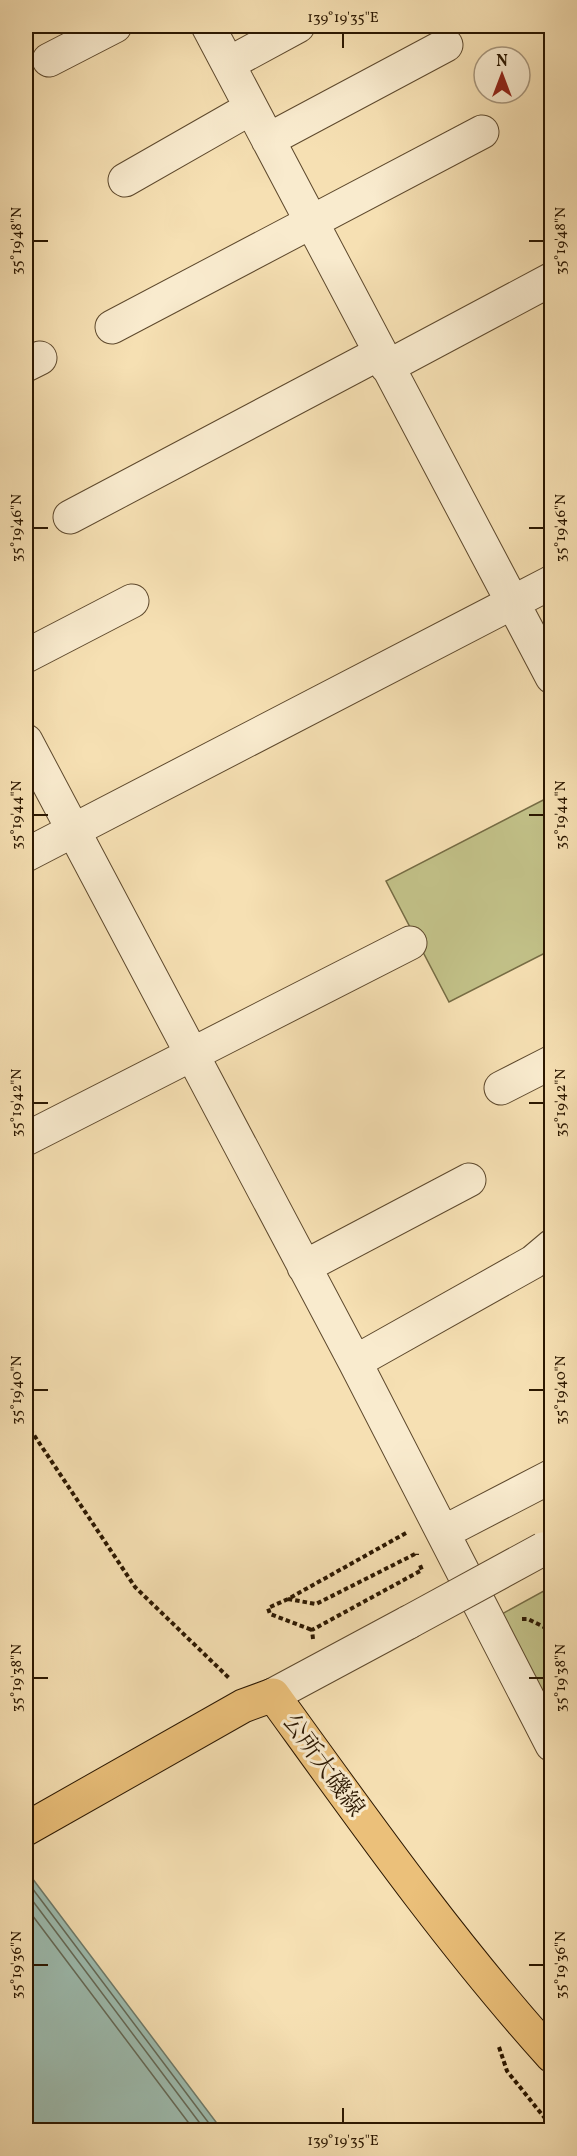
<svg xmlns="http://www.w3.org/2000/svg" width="577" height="2156" font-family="Vollkorn,'Noto Serif JP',serif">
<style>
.green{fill:#c2c188;stroke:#766c44;stroke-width:1.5}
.water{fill:#9dbdb1;stroke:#6f7b6a;stroke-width:1.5}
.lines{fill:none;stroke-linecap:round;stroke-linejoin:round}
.shore{stroke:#646a58;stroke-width:1.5}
.minor-casing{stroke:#5e492d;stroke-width:35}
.major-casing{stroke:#2b1700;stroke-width:35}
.path{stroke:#2b1700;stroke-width:4;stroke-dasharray:4.5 3;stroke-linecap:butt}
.minor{stroke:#f9ebce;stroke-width:33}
.major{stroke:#ebc07a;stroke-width:33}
.minor-bridge-casing{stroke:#5e492d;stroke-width:35;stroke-linecap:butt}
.minor-bridge{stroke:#f9ebce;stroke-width:33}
.ticks{fill:none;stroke:#2b1700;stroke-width:2}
.labels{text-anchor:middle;stroke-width:6;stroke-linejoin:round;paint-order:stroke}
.street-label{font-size:24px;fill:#2b1700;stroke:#f9ebce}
.neatline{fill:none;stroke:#2b1700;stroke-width:2}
.ticks-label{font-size:15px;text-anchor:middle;fill:#2b1700}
</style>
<rect width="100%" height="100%" fill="#f6e0b3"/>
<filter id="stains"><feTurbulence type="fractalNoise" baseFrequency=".00333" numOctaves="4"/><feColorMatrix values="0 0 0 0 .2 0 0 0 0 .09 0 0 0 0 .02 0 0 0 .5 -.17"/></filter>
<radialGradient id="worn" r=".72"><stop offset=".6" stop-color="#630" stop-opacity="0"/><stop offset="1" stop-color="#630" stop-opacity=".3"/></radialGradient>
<path class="green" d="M551,796V950L449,1002L386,881Z
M551,1587V1710L500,1615Z"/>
<path class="water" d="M26,1870L222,2130H26Z"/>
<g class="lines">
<path class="shore" d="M26,1880L214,2130
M26,1892L205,2130
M26,1907L194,2130"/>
<defs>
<path id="minor" d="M208,26L552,677
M49,60L115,26
M228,64L298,26
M268,140L446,45
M125,180L251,108
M112,327L482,132
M26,365L40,358
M387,367L552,279
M70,517L380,353
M26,656L132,601
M26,741L355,1362L552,1745
M26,855L552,582
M501,1088L552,1062
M26,1139L410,943
M304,1267L469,1180
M355,1362L533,1262L552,1246
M444,1532L552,1476
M273,1695L409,1622"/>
<path id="major" d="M26,1829L243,1706L273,1695C362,1818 450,1943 552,2056"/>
</defs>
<use href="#minor" class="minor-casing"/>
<use href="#major" class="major-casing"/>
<path class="path" d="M26,1423L135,1587L229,1678
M406,1533L288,1599L316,1604L417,1553V1555
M288,1599L268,1608L270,1614L312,1630
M522,1619H528L552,1631
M313,1639L312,1630L422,1570L420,1565
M499,2047L507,2071L552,2127"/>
<use href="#minor" class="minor"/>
<use href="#major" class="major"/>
<defs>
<path id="minor-bridge" d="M409,1622L543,1549"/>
</defs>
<use href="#minor-bridge" class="minor-bridge-casing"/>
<use href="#minor-bridge" class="minor-bridge"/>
</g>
<path class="ticks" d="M343,33V48M33,241H48M529,241H544M33,528H48M529,528H544M33,815H48M529,815H544M33,1103H48M529,1103H544M33,1390H48M529,1390H544M33,1678H48M529,1678H544M33,1965H48M529,1965H544M343,2108V2123"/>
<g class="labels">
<g class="street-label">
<text transform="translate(324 1765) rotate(54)" y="8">公所大磯線</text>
</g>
</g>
<rect width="577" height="2156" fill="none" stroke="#f6e0b3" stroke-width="66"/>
<g transform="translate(502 75)"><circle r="28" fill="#f9ebce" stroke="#a7967c" stroke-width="1.5"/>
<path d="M0-4.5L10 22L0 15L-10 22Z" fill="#8f2418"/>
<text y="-9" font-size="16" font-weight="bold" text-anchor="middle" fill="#2b1700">N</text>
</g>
<rect x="33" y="33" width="511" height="2090" class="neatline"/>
<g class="ticks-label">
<text x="343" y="22">139°19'35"E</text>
<text transform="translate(16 241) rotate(-90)" y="5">35°19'48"N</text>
<text transform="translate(560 241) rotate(-90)" y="5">35°19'48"N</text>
<text transform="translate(16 528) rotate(-90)" y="5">35°19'46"N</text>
<text transform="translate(560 528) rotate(-90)" y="5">35°19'46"N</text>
<text transform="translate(16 815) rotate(-90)" y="5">35°19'44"N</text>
<text transform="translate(560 815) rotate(-90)" y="5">35°19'44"N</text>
<text transform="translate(16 1103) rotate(-90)" y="5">35°19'42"N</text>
<text transform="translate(560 1103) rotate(-90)" y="5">35°19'42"N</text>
<text transform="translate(16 1390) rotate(-90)" y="5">35°19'40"N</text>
<text transform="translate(560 1390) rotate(-90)" y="5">35°19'40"N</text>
<text transform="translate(16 1678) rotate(-90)" y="5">35°19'38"N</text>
<text transform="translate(560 1678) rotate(-90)" y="5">35°19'38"N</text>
<text transform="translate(16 1965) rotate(-90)" y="5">35°19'36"N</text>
<text transform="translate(560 1965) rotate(-90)" y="5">35°19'36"N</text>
<text x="343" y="2145">139°19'35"E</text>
</g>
<rect width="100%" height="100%" filter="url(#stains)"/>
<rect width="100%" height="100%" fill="url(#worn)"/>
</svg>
